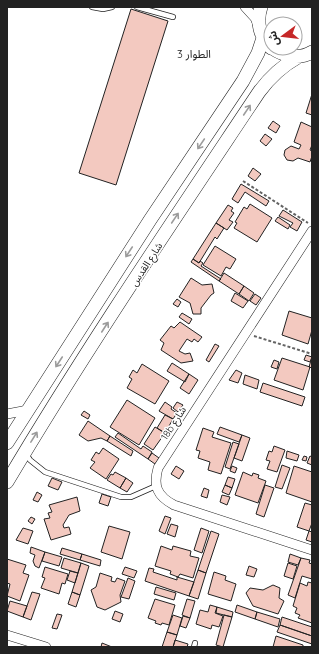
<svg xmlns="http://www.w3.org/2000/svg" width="319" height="654" font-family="Quicksand,'Noto Sans Arabic',sans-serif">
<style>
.building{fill:#f3c9c0;stroke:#222}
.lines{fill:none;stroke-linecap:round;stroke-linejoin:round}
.service-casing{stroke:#222;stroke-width:6}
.minor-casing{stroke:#222;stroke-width:10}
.secondary-casing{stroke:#222;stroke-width:14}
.path{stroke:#646464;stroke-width:2;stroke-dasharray:3 2;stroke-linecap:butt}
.service{stroke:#fff;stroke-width:4.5}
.minor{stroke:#fff;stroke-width:9}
.secondary{stroke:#fff;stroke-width:13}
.oneway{stroke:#9c9c9c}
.labels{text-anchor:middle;stroke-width:3;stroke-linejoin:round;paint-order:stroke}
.street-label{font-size:10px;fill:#222;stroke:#fff}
.neighbourhood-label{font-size:11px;fill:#222;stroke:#fff}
</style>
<rect width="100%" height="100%" fill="#fff"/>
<path class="building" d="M131,9L168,21L116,185L79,173Z
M312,94V115L306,113Z
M273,121L280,126L276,133L268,128Z
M301,122L312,127V145L310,150L312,151V156L310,162L298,158L293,161L287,160L284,155L285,150L291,146L299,149L301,145L294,142Z
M265,134L272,139L266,146L260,141Z
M253,168L261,174L255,181L248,176Z
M241,184L269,201L266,206L245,192L238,203L232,199Z
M250,204L272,218L257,242L234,228L237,223L235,222L244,207L247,209Z
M228,205L233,208L231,211L234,213L229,220L233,222L227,230L216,223Z
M283,210L302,222L297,231L290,227L293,223L279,216Z
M278,217L290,225L288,229L275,221Z
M216,223L224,228L217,239L215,237L199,263L193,259Z
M215,246L236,259L230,269L226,267L221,276L203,265Z
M193,259L199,263L200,261L203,263L201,266L221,279L219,281L191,262Z
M224,273L244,286L239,294L219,281Z
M191,278L202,285L212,284L214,293L211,295L201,308V314H193L190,303L179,297Z
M244,286L254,293L249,301L239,294Z
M235,293L248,301L243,308L231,301Z
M255,294L261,298L256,305L250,301Z
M177,299L181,302L178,307L173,304Z
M289,311L312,318V330L308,344L282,335Z
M182,313L192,319L189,324L179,317Z
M180,322L202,337L198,342L194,339L192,342L187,339L179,351L185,354L190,353L193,361L181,363L161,350L164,343L160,340L171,326L174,328Z
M215,344L219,346L209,362L206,360Z
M306,355L312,357L310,362L304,360Z
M312,357V368L309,367Z
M282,358L310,367L303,390L274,380Z
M274,360L279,362L277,369L271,367Z
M172,363L189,374L185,382L167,371Z
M142,364L169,381L155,404L127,388L132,379L129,377L133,370L137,373Z
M236,370L242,373L238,383L229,380Z
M189,374L198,380L189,394L180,388Z
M245,375L259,380L257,389L243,384Z
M263,383L305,397L302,406L260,392Z
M127,400L155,418L139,445L110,427Z
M165,402L172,407L171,409L177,413L173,419L159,411Z
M177,402L183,405L178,412L173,408Z
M84,411L90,415L88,419L81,415Z
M165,415L173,419L165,433L157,428Z
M88,421L110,436L107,441L101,438L88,441L79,435Z
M155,427L165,433L153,450L144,444Z
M220,427L242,435L239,442L217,434Z
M203,428L214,432L212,437L231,443L221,474L208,470L210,462L198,458L200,451L196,450Z
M118,433L141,449L143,446L152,452L148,459L115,437Z
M242,435L250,438L242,461L234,458Z
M110,436L133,451L131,456L107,441Z
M233,442L239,444L230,469L225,467Z
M274,446L285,450L277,472L267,469L270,461L266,460L269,451L272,452Z
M103,448L119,459L106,479L90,468L95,462L91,460L96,452L99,454Z
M287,451L299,455L297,461L286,458Z
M152,453L159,458L155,464L148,459Z
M304,456L307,457L306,461L302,460Z
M310,456L312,457V465L307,463Z
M282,465L290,468L282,489L275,487Z
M176,466L184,471L179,479L171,474Z
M232,466L237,468L235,473L230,471Z
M294,466L312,472V502L286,493Z
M115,472L126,478L120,488L107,480L111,474L113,475Z
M243,472L252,476L253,473L259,475L258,478L266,481L258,503L235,495Z
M228,477L235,479L232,488L225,485Z
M52,478L62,482L58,490L48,486Z
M126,478L133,483L127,492L120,488Z
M225,485L232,488L229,495L222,492Z
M265,485L274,488L264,517L256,514Z
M204,488L209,490L207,498L201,496Z
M37,492L42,495L38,502L33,500Z
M102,494L111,497L108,506L99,503Z
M222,495L230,497L227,505L220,502Z
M77,497L80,511L69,515L63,525L64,528L69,527L71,534L51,540L44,519L50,518L48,513L52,512L49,505Z
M305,503L312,505V523L309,531L297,527Z
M165,516L171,518L165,534L159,531Z
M31,517L35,519L32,524L28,521Z
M171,524L178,526L175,537L167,534Z
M109,526L130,532L122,559L101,552Z
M23,528L33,531L28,544L16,540Z
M201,528L209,531L202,553L194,550Z
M211,531L219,534L206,573L198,570Z
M309,531L312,532V542L306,540Z
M161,546L172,550L173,546L191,551L190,556L199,558L193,578L180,574L178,577L170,574L171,571L155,566Z
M31,547L45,552L39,568L35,566L33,561L35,555L30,553Z
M62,548L82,554L80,560L60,554Z
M45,552L62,557L59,566L42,561Z
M82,554L101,560L100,566L80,560Z
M290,554L301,558L298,565L288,562Z
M64,558L81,563L78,573L61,568Z
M301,558L310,560L309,563L312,564V579L302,576L295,598L288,595Z
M7,559L26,565L23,573L29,575L20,601L7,596L10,584L7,583Z
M81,563L89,566L80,595L72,592Z
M288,563L297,566L293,579L284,576Z
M249,566L257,569L254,577L246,575Z
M45,567L68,574L65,584L62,583L59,594L41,588L45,578L42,577Z
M125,567L137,571L134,578L122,574Z
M149,568L154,569L153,572L177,580V577L194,582L189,596L145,581Z
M198,570L206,573L198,599L189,596Z
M70,571L78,573L75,583L67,580Z
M214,572L226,576L225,580L236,584L231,601L208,594Z
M100,573L112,577L111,581L115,582L117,578L125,581L120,595L121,602L105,610L97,607L91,590L96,587Z
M128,578L135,581L129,599L121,597Z
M308,582L312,583V623L298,618L300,615L295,613L297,608L293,606L300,583L307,586Z
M273,585L280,588L279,598L284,601L278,614L253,606L246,593L250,588L263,590Z
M156,587L176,593L174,600L154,594Z
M32,592L40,594L31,620L23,617Z
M72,592L80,595L76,607L68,604Z
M155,599L175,605L169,625L162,623L161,625L155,623L156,621L148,618Z
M187,599L195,601L190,618L182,615Z
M10,601L27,606L23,617L7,611Z
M210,605L217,607L215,613L223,616L219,627L212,625L211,629L196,624L200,610L208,612Z
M237,605L257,612L255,619L235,612Z
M217,607L233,612L232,617L216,613Z
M115,611L123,614L120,622L112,619Z
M257,612L280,619L278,627L255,619Z
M57,614L62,615L57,629L52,628Z
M173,615L182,618L177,635L167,632Z
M224,615L232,617L223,647L216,645Z
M183,616L190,618L186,628L180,626Z
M282,617L312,627V636L280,625Z
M280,625L312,636V644L277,632Z
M167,632L177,635L173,647H162Z
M276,636L303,645V647H273Z
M175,640L188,644L187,647H173Z
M102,643L112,647H101Z"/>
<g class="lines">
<defs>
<path id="service" d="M92,7L103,9L112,7
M137,7L173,17
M26,454L30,460L45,472L121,497H131L156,486
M194,647L195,643"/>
<path id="minor" d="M245,7L255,18L258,25
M312,231L158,468C153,486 157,496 174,505L312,550
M7,414L28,410
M7,635L46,647"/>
<path id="secondary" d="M261,7C256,22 260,37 271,48
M272,48C284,56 299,60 312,52
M7,443L150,220L243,81L258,53L263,38
M7,482C86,349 173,221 259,92C270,77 282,66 298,57"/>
</defs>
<use href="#service" class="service-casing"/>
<use href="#minor" class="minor-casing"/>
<use href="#secondary" class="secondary-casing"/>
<path class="path" d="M243,181L308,223
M254,336L312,354"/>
<use href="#service" class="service"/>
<use href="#minor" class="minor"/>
<use href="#secondary" class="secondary"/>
</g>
<defs><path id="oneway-shaft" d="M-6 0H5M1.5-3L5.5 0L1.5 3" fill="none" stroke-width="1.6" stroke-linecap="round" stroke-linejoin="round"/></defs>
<g class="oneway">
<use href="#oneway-shaft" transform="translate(247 110) rotate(-56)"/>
<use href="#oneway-shaft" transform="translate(201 144) rotate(124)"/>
<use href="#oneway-shaft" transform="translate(175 218) rotate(-56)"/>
<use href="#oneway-shaft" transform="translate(129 252) rotate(123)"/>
<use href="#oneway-shaft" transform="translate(105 327) rotate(-57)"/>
<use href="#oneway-shaft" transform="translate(59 362) rotate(123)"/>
<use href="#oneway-shaft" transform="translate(34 437) rotate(-58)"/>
</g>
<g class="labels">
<g class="street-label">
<text transform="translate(146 264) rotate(-57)" y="4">شارع القدس</text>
<text transform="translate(173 423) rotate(-57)" y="4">18b شارع</text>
</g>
<g class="neighbourhood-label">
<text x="194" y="58">الطوار 3</text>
</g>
</g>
<rect width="319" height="654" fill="none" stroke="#222222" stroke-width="16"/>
<g transform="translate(283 36) rotate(255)"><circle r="19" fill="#ffffff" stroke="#a7a7a7"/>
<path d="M0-3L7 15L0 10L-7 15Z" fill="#c62828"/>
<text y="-6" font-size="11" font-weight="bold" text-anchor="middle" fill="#222222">ش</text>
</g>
</svg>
